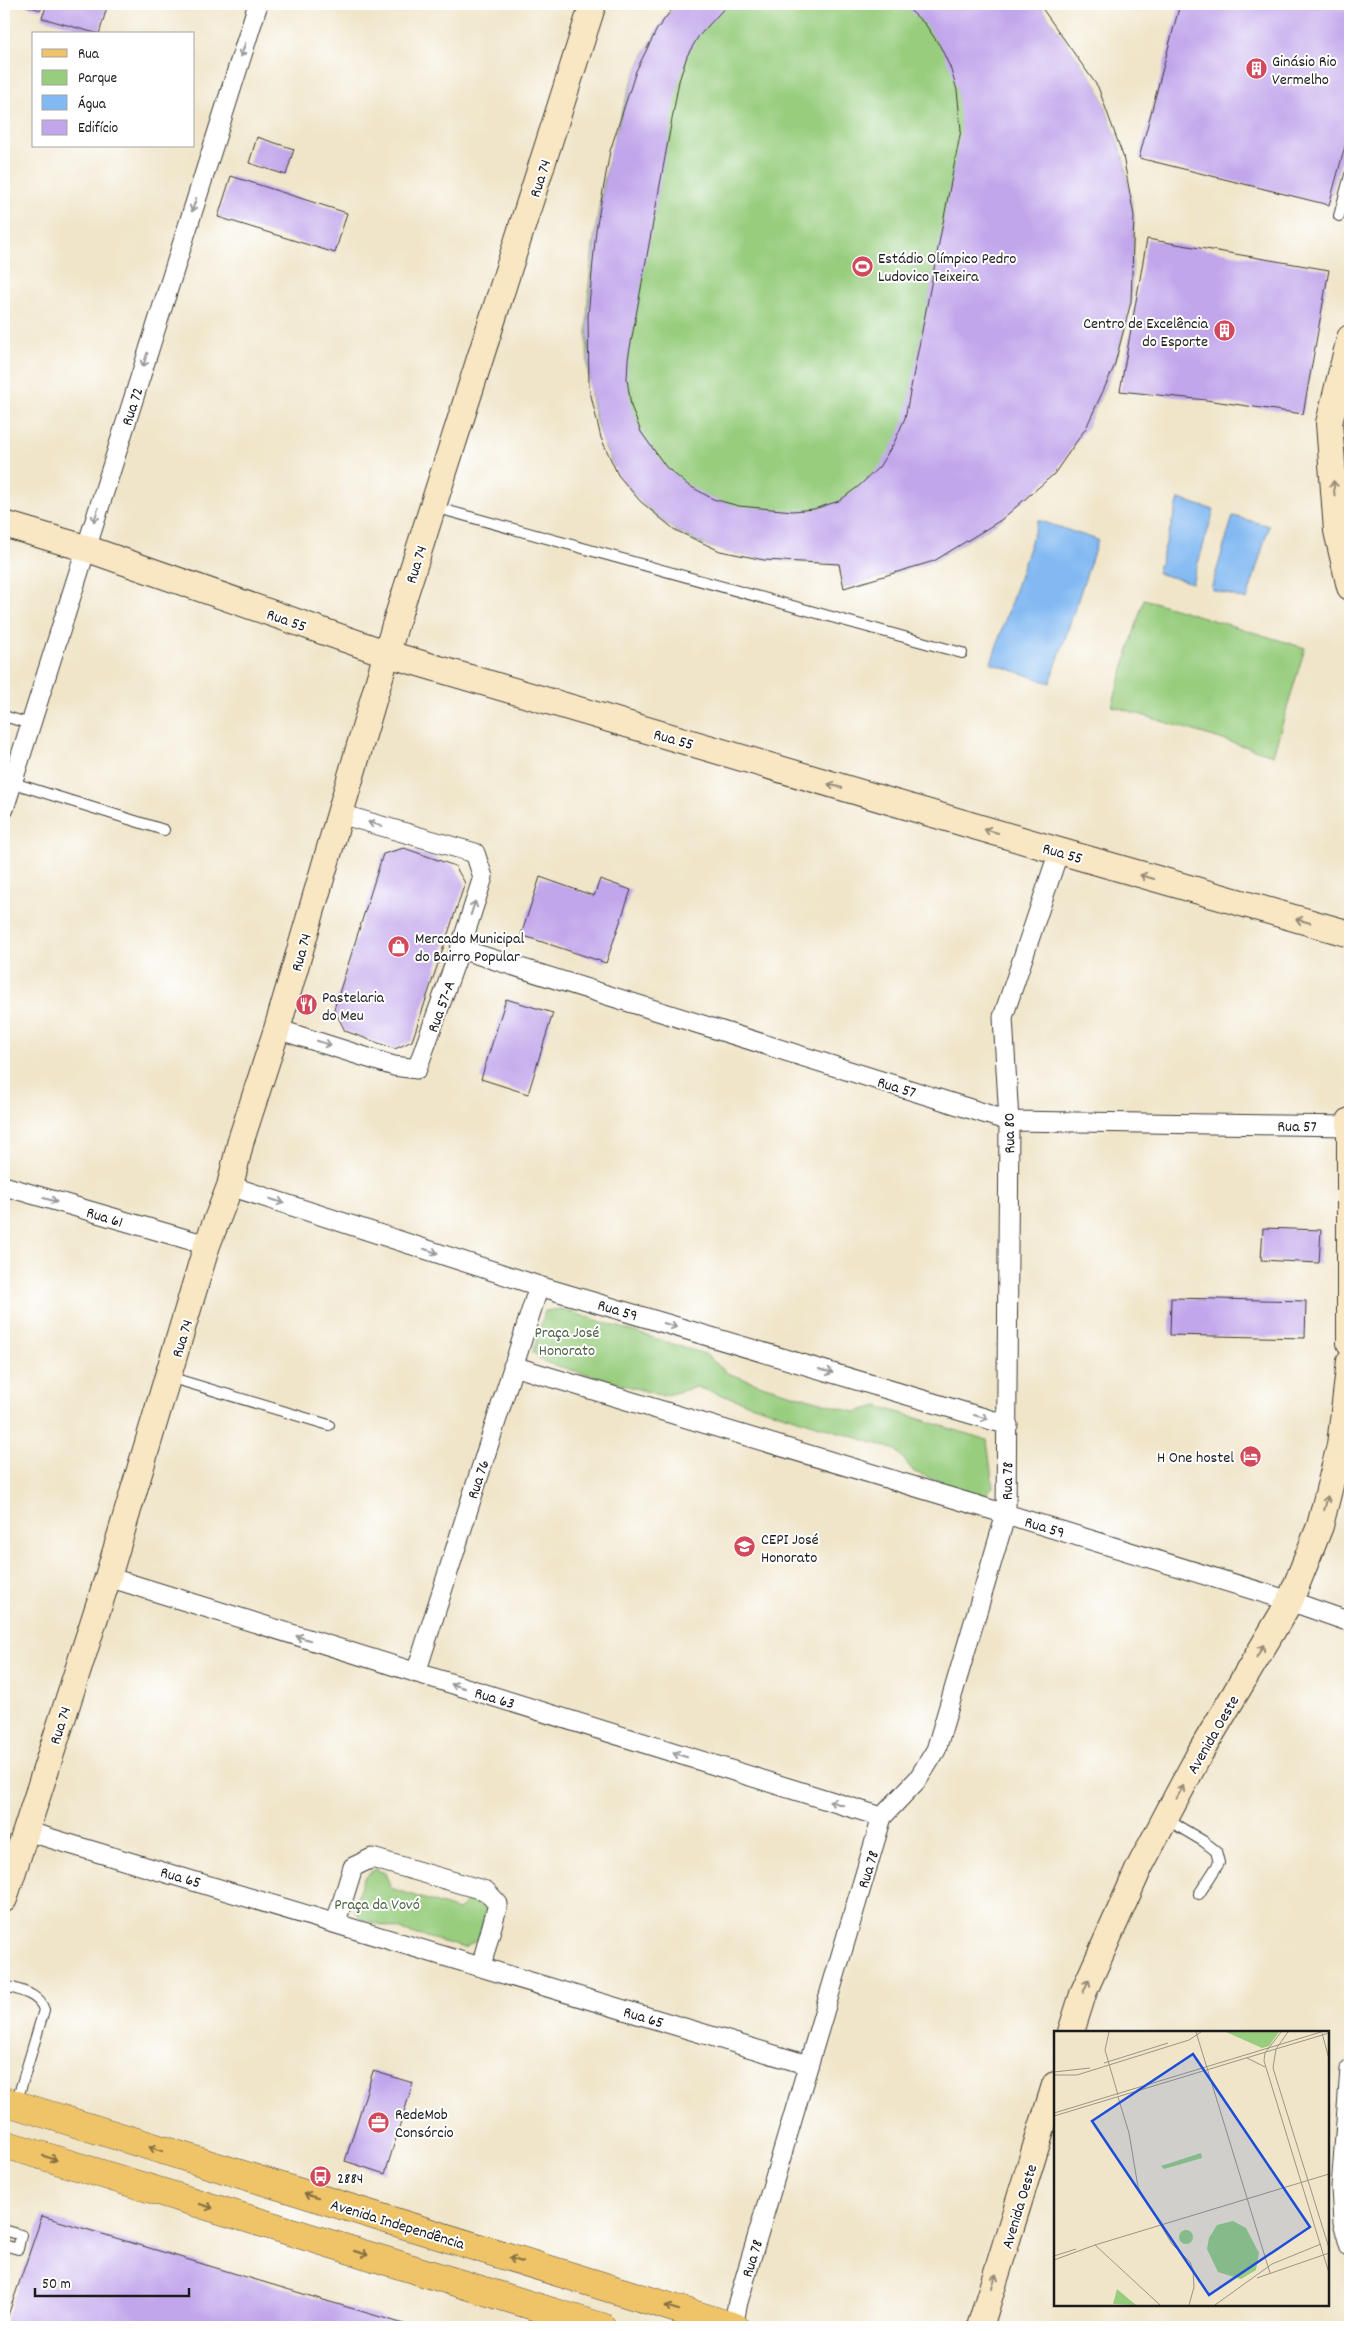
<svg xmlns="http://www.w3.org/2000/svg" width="1354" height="2331" font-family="Dekko,sans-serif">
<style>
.green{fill:#98cd7e;stroke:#5a744d}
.water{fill:#82b9f2;stroke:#4f6a87}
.building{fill:#c1a6eb}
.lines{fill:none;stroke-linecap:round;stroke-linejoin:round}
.lane-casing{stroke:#3c3a36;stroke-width:12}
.street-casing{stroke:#3c3a36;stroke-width:21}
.secondary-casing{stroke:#3c3a36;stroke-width:28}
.primary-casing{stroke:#3c3a36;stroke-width:29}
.lane{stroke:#fff;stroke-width:10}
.street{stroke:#fff;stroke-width:19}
.secondary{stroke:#f9e7c3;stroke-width:26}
.primary{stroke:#efc469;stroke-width:28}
.oneway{stroke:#999}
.oneway2{stroke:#968c78}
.oneway3{stroke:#867042}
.labels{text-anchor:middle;stroke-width:4;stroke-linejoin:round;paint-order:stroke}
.poi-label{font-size:16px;fill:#1c1c1c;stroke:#fff;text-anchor:start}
.street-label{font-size:16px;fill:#1c1c1c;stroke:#fff}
.park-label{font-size:16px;fill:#4e6343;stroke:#fff}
.inset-road{fill:none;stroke:#9b9584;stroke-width:1}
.view{fill:#1d4ed8;fill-opacity:0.15;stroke:#1d4ed8;stroke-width:2.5}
.inset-edge{fill:none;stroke:#1c1c1c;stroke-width:2.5}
</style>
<rect width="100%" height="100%" fill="#fff"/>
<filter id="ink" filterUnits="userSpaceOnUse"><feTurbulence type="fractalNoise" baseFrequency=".02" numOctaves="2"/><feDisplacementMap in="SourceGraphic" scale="10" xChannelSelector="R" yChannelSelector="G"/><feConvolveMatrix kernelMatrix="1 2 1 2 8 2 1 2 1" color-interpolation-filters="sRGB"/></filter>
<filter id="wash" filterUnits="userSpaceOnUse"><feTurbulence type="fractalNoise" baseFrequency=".0096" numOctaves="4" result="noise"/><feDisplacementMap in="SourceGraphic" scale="20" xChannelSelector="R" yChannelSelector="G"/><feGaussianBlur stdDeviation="1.12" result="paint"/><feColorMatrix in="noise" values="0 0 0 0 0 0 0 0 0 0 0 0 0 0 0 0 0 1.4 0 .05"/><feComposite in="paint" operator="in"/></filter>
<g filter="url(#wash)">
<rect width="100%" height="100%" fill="#f0e5c9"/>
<path class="green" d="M676,4H1039L1098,87L1123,156L1134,216L1131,302L1114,367L1086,428L1001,520L934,561L844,588L839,564C782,561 725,561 675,530C642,509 614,475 601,438C568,345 599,162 636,72C646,47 660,25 676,4Z
M1144,599L1305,648L1273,755L1112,706Z
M561,1309L705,1354L727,1373L765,1386L855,1412L878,1406L987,1440L993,1487L983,1497L914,1472L896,1450L696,1387L663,1396L544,1362L533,1352L545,1311Z
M375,1869L385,1873L391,1888L458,1910L472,1898L483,1901L487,1909L478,1939L465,1948L361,1919L354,1908L364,1877Z"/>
<path class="water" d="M1179,499L1214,510L1192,583L1157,573Z
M1233,516L1269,526L1247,600L1211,589Z
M1038,520L1098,540L1050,683L991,663Z"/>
<g id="blocks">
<path class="building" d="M20,4H43L41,10Z
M47,4H108L99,34L42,18Z
M676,4H728L698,37L687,56L679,81L628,359L627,379L631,406L641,432L666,467L688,485L713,499L739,506L793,511L814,509L839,501L859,486L879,467L894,443L905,418L961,130L957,90L950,67L940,46L925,24L903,4H1039L1098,87L1123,156L1134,216L1131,302L1114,367L1086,428L1054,474L1001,520L934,561L844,588L839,564L764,560L720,551L675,530L640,501L618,475L601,438L589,387L588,316L596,230L610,151L636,71L657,29Z
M1180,4H1322L1350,11V128L1329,205L1139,158Z
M257,137L294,149L286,175L249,163Z
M231,176L347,213L335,253L218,217Z
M1147,239L1329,270L1303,414L1206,400L1120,391Z
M404,848L455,866L465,883L412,1041L395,1049L345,1031L334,1009L383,854Z
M540,877L594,896L600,879L631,890L606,963L521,935Z
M506,999L553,1013L528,1094L481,1079Z
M1263,1228L1321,1230L1319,1263L1261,1260Z
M1171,1298L1306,1301L1305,1338L1170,1335Z
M373,2071L413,2083L385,2174L345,2161Z
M42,2216L414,2327H4Z"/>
</g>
</g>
<g filter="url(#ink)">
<use href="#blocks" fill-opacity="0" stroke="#3c3a36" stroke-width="1"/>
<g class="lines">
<defs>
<path id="lane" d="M1339,216L1350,175
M434,507L962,653
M4,716L30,724
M10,782L164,830
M169,1377L329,1425
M1166,1819L1203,1841L1216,1851L1219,1863L1199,1894
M4,1985C19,1991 39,1993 44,2010L16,2104
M4,2230L21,2235L18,2249L4,2245"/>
<path id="street" d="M4,809L258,4
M460,949L1009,1121L1350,1126
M277,1029L394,1066L417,1069L460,949L483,877L475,853L340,814
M4,1186L207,1245
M230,1186L539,1286L1008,1425
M513,1366L1006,1514L1290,1601L1350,1622
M108,1577L882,1817
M416,1673L539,1286
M26,1831L808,2065
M336,1922L353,1867L372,1858L486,1891L498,1904L481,1966
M1350,2069L1341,2188L1343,2223L1350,2247
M733,2327L738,2302L882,1817L918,1779L936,1750L1006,1514L1009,1121L1003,1017L1059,851"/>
<path id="secondary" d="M1350,338L1329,423L1337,531L1350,587
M4,524L85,548L388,654L1059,851L1350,934
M1350,1121V1343
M4,1899L108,1577L207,1245L230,1186L241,1140L277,1029L396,622L593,4
M1071,2032L1084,1991L1140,1866L1200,1753L1290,1601L1320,1526L1340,1445L1350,1361
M980,2327L1055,2085"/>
<path id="primary" d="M4,2101L735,2327
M4,2144L602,2327"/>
</defs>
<use href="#lane" class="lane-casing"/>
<use href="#street" class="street-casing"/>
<use href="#secondary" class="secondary-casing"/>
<use href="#primary" class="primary-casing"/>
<use href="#lane" class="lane"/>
<use href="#street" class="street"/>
<use href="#secondary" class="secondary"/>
<use href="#primary" class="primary"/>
</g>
<defs><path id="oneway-shaft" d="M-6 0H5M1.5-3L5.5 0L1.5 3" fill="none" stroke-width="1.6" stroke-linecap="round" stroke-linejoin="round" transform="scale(1.25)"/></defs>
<g class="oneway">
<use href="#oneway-shaft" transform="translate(243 50) rotate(108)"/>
<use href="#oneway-shaft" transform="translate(194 205) rotate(108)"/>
<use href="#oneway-shaft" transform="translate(145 360) rotate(108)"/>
<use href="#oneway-shaft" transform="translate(96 515) rotate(108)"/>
<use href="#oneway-shaft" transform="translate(375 824) rotate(-164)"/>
<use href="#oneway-shaft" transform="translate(473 908) rotate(-72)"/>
<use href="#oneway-shaft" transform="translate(324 1043) rotate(18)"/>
<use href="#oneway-shaft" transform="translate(50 1200) rotate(17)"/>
<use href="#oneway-shaft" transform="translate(277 1201) rotate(18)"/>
<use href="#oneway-shaft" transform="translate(431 1251) rotate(18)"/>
<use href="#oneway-shaft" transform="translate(670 1325) rotate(17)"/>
<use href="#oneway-shaft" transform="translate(826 1371) rotate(16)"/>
<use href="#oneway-shaft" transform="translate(981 1417) rotate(16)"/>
<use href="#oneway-shaft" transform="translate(303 1638) rotate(-163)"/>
<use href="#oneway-shaft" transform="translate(458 1686) rotate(-163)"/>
<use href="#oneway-shaft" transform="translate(680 1755) rotate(-163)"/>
<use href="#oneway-shaft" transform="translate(836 1803) rotate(-163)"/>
</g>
<g class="oneway2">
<use href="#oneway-shaft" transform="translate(1334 488) rotate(-94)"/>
<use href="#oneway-shaft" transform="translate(835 786) rotate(-164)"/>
<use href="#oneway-shaft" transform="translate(991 831) rotate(-164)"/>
<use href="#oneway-shaft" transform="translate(1147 877) rotate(-164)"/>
<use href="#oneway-shaft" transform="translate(1303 921) rotate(-164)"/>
<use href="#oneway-shaft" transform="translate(1326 1503) rotate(-76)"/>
<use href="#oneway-shaft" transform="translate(1260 1651) rotate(-60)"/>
<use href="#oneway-shaft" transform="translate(1180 1792) rotate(-62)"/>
<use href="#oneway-shaft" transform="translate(1086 1986) rotate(-67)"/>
<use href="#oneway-shaft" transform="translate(994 2281) rotate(-73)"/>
</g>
<g class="oneway3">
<use href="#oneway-shaft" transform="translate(156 2149) rotate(-163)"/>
<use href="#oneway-shaft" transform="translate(50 2158) rotate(17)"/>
<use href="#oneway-shaft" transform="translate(311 2196) rotate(-163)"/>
<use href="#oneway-shaft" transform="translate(206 2206) rotate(17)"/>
<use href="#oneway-shaft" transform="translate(361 2253) rotate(17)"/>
<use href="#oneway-shaft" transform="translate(516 2260) rotate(-163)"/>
<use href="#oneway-shaft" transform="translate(672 2308) rotate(-163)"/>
</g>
</g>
<defs>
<symbol id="building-disc" viewBox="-11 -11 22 22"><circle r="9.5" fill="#d1495b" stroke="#fff"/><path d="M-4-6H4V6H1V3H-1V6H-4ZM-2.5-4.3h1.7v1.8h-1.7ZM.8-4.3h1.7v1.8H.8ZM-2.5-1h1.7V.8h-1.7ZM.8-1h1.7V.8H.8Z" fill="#fff"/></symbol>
<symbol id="stadium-disc" viewBox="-11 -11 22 22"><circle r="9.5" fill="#d1495b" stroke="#fff"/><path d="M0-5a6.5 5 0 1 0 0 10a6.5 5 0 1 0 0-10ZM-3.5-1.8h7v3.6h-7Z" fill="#fff"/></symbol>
<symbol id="shop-disc" viewBox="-11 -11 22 22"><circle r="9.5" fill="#d1495b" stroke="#fff"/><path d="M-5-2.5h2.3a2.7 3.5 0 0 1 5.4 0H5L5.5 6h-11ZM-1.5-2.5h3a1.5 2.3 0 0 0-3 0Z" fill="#fff"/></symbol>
<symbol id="restaurant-disc" viewBox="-11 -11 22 22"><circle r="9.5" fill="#d1495b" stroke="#fff"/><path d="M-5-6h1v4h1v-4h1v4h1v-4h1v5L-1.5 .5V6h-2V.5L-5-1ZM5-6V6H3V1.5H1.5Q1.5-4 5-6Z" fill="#fff"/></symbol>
<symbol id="hotel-disc" viewBox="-11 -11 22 22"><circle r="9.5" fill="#d1495b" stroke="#fff"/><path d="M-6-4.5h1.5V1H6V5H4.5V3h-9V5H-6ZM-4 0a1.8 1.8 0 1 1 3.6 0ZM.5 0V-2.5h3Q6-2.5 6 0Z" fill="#fff"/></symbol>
<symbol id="school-disc" viewBox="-11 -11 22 22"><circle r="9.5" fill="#d1495b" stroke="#fff"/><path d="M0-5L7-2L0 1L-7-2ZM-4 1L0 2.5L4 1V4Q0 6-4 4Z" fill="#fff"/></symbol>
<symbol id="office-disc" viewBox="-11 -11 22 22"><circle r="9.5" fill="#d1495b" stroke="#fff"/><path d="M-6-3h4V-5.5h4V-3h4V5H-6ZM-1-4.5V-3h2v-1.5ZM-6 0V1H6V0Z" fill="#fff"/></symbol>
<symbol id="bus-disc" viewBox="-11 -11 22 22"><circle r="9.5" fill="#d1495b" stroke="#fff"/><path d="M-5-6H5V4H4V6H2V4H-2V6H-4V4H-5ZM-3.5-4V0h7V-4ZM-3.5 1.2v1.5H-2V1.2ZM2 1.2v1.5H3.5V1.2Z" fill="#fff"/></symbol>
</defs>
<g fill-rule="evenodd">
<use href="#building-disc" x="1244" y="56" width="25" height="25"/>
<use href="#stadium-disc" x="850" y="254" width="25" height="25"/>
<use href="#building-disc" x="1212" y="318" width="25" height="25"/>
<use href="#shop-disc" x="386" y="934" width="25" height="25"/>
<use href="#restaurant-disc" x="294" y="992" width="25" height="25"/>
<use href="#hotel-disc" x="1238" y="1444" width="25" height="25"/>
<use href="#school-disc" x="732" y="1534" width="25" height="25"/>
<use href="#office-disc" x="366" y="2110" width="25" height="25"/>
<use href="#bus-disc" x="308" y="2164" width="25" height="25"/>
</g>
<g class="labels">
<g class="poi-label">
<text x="1272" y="66">Ginásio Rio<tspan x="1272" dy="18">Vermelho</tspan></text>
<text x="878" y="263">Estádio Olímpico Pedro<tspan x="878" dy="18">Ludovico Teixeira</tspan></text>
<text x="1208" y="328" text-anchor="end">Centro de Excelência<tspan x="1208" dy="18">do Esporte</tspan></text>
<text x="415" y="943">Mercado Municipal<tspan x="415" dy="18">do Bairro Popular</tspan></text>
<text x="322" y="1002">Pastelaria<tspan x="322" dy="18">do Meu</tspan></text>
<text x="1234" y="1462" text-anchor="end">H One hostel</text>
<text x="761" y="1544">CEPI José<tspan x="761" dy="18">Honorato</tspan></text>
<text x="395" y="2119">RedeMob<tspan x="395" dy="18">Consórcio</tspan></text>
<text x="337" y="2183">2884</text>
</g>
<g class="street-label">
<text transform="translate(539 178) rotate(-72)" y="6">Rua 74</text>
<text transform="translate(131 406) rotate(-72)" y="6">Rua 72</text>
<text transform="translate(415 564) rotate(-72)" y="6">Rua 74</text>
<text transform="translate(287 619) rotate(19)" y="6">Rua 55</text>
<text transform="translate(674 738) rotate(16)" y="6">Rua 55</text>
<text transform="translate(1063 852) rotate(16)" y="6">Rua 55</text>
<text transform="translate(300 952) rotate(-74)" y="6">Rua 74</text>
<text transform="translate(440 1006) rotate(-70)" y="6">Rua 57-A</text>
<text transform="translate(897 1086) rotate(17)" y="6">Rua 57</text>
<text transform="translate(1297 1125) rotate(1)" y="6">Rua 57</text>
<text transform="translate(1008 1133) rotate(-91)" y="6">Rua 80</text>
<text transform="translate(105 1216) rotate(17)" y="6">Rua 61</text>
<text transform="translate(618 1309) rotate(17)" y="6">Rua 59</text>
<text transform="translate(181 1338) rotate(-73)" y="6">Rua 74</text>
<text transform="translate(477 1479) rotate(-72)" y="6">Rua 76</text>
<text transform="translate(1006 1481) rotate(-89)" y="6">Rua 78</text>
<text transform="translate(1045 1526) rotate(17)" y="6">Rua 59</text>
<text transform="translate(495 1697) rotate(17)" y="6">Rua 63</text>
<text transform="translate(59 1725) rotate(-72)" y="6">Rua 74</text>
<text transform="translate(1212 1734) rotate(-60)" y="6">Avenida Oeste</text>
<text transform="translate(867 1869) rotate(-73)" y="6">Rua 78</text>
<text transform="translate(181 1876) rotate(16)" y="6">Rua 65</text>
<text transform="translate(644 2016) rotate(17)" y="6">Rua 65</text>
<text transform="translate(1018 2206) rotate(-73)" y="6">Avenida Oeste</text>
<text transform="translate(398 2223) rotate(17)" y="6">Avenida Independência</text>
<text transform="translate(751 2258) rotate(-73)" y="6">Rua 78</text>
</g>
<g class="park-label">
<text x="567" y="1337">Praça José<tspan x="567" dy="18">Honorato</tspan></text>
<text x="377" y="1909">Praça da Vovó</text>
</g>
</g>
<g transform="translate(1054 2031)">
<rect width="275" height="275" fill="#f0e5c9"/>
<path d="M172,1H225L215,15L208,17ZM147,122L148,127L110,138L107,135ZM179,190L192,197L205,222L202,239L187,248L164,241L153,218L155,207L163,194ZM125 206a7 7 0 1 1 14 0a7 7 0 1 1-14 0ZM63,258L82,274L59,273Z" fill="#98cd7e"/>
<path class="inset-road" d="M55,1L51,19L64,64M142,1L216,242M227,1L211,22L210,30L275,242M234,1L222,18L219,37L275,217M268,2L275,28M193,27L211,36M50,32L114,12M0,41L36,37M0,44H23L135,9L147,1M64,66L75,102L84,156L118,213L136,231L139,239L140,256L135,274M0,82L267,1M0,85L275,2M41,214L275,143M41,214L106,274M0,225L22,218M0,229L41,214M203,247L275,222M161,274L218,233L267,213"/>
<path class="view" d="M139,23L256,196L155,264L38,90Z"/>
<rect width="275" height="275" class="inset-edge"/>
</g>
<rect width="1354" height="2331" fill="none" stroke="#fff" stroke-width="20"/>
<rect x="32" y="32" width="162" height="115" fill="#ffffff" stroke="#a4a4a4"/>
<rect x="42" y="49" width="25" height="8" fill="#efc469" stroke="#a4a4a4"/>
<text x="78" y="58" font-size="15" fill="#1c1c1c">Rua</text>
<rect x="42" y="70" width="25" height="15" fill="#98cd7e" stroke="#a4a4a4"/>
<text x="78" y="82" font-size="15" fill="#1c1c1c">Parque</text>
<rect x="42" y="95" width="25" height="15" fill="#82b9f2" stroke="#a4a4a4"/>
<text x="78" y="108" font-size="15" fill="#1c1c1c">Água</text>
<rect x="42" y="120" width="25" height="15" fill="#c1a6eb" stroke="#a4a4a4"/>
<text x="78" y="132" font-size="15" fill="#1c1c1c">Edifício</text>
<path d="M35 2288v8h154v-8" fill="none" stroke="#1c1c1c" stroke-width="2.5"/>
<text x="42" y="2288" font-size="15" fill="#1c1c1c" stroke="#ffffff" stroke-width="4" paint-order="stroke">50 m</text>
</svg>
